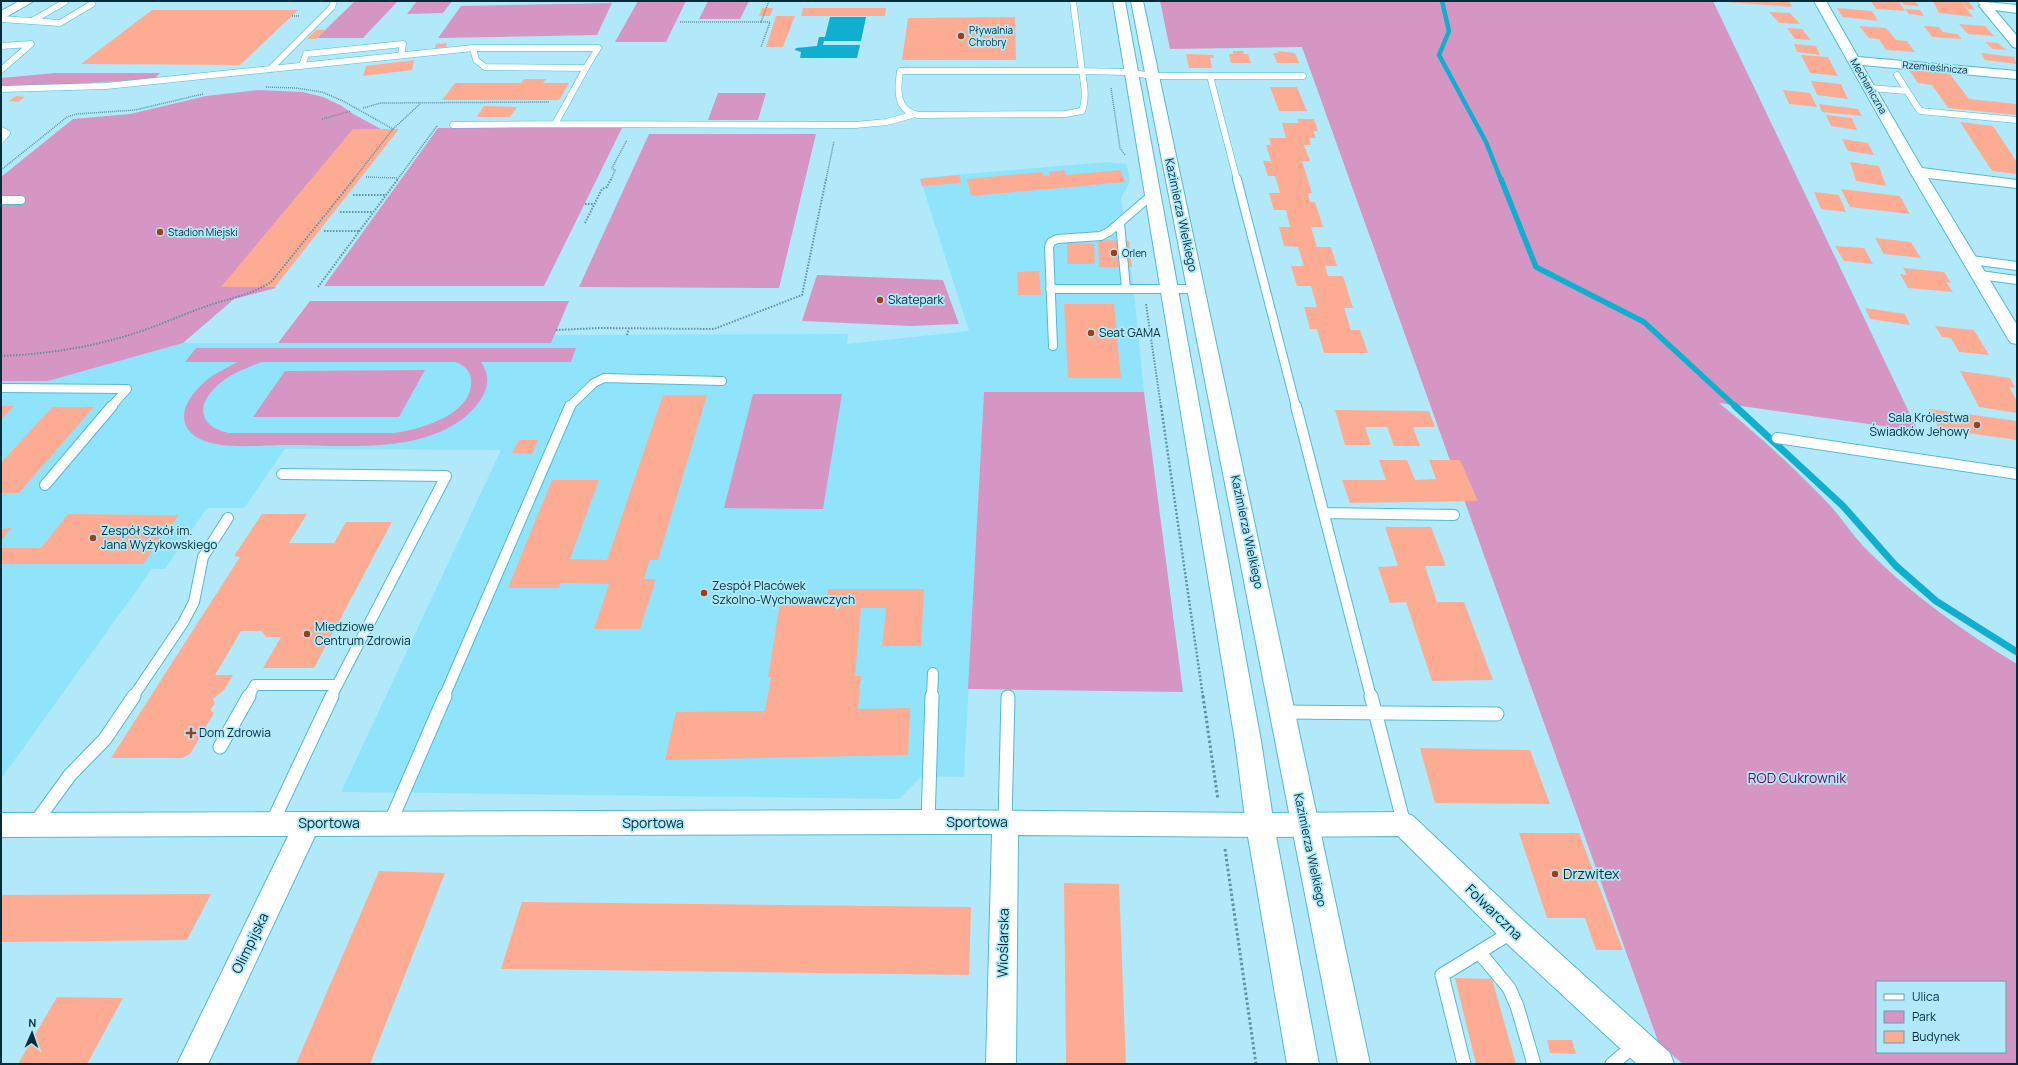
<svg xmlns="http://www.w3.org/2000/svg" width="2018" height="1065" font-family="Manrope,sans-serif">
<style>
.built{fill:#8fe4fc}
.green{fill:#d696c3;fill-rule:evenodd}
.water{fill:#10afd0}
.lines{fill:none;stroke-linecap:round;stroke-linejoin:round}
.stream-far2{stroke:#10afd0;stroke-width:4.5}
.stream-far1{stroke:#10afd0;stroke-width:5.5}
.stream{stroke:#10afd0;stroke-width:7}
.building{fill:#fdac93}
.lane-far3-casing{stroke:#53bad5;stroke-width:7}
.lane-far2-casing{stroke:#53bad5;stroke-width:10}
.lane-far1-casing{stroke:#53bad5;stroke-width:12}
.lane-casing{stroke:#53bad5;stroke-width:15}
.street-casing{stroke:#53bad5;stroke-width:2}
.secondary-casing{stroke:#53bad5;stroke-width:2}
.path-far3{stroke:#5f92a0;stroke-width:1.5;stroke-dasharray:1 1;stroke-linecap:butt}
.path-far2{stroke:#5f92a0;stroke-width:2;stroke-dasharray:1.5 1.5;stroke-linecap:butt}
.path-far1{stroke:#5f92a0;stroke-width:2.5;stroke-dasharray:2 2;stroke-linecap:butt}
.path{stroke:#5f92a0;stroke-width:3;stroke-dasharray:2.5 2.5;stroke-linecap:butt}
.lane-far3{stroke:#fff;stroke-width:6}
.lane-far2{stroke:#fff;stroke-width:8}
.lane-far1{stroke:#fff;stroke-width:10}
.lane{stroke:#fff;stroke-width:13}
.street{fill:#fff;fill-rule:evenodd}
.secondary{fill:#fff;fill-rule:evenodd}
.poi-dot{fill:#a33c19;stroke:#b1e9fa;stroke-width:1.5}
.labels{text-anchor:middle;stroke-width:3.5;stroke-linejoin:round;paint-order:stroke}
.far-poi-label{font-size:10px;fill:#002d38;stroke:#b1e9fa;text-anchor:start}
.far-street-label{font-size:10px;fill:#002d38;stroke:#b1e9fa}
.street-label{font-size:12px;fill:#002d38;stroke:#b1e9fa}
.poi-label{font-size:12px;fill:#002d38;stroke:#b1e9fa;text-anchor:start}
.near-park-label{font-size:14px;fill:#6c0759;stroke:#b1e9fa}
.near-street-label{font-size:14px;fill:#002d38;stroke:#b1e9fa}
.near-poi-label{font-size:14px;fill:#002d38;stroke:#b1e9fa;text-anchor:start}
</style>
<rect width="100%" height="100%" fill="#b1e9fa"/>
<path class="built" d="M1106,162L1127,164L1130,182L1121,198L1134,292L1144,392H984L964,777L922,776L899,799L341,792L501,450L285,449L244,508H207L165,569H152L1,779V381H48L183,343H550L554,335L848,334L847,344L969,331L920,178Z"/>
<path class="green" d="M355,1H398L363,38H317Z
M417,1H452L443,13L407,14Z
M638,1H686L666,42H615Z
M708,1H749L740,19H699Z
M1160,1H1713L1918,431L1719,403C1756,433 1791,465 1824,499C1840,515 1852,535 1867,550C1911,594 1964,632 2017,664V1064H1683L1659,1044L1302,47L1170,49ZM1877,982H2005V1052H1877Z
M612,3L597,35L438,38L461,6Z
M55,73H160L154,79L54,85L1,86V78Z
M258,90L303,92L323,97L342,106L353,114L381,129L275,287L276,288L234,299L183,343L48,381H1V177L73,119L130,114L206,96Z
M718,93H766L758,120H708Z
M438,128H622L544,286H324Z
M649,134H816L779,288L579,287Z
M817,275L943,280L959,324L910,326L802,321Z
M310,301H569L551,343H278Z
M196,348H576L571,362H481C490,375 489,387 480,401C439,457 347,445 287,445C264,445 221,450 200,439C170,423 188,395 208,379C217,372 227,368 237,362H185ZM262,362H456C465,366 472,372 471,383C471,415 419,430 394,433H229C199,427 195,405 218,385C230,374 246,368 262,362Z
M425,370L399,417H253L285,371Z
M984,392H1144L1183,692L968,689Z
M753,394H842L823,509L724,508Z"/>
<path class="water" d="M830,17H866L861,41H824L823,45H860L857,58H800L801,52L795,50L796,48L817,46L819,37H825Z"/>
<g class="lines">
<path class="stream-far2" d="M1442,1L1449,31L1439,55L1486,142L1501,180"/>
<path class="stream-far1" d="M1501,179L1536,267L1644,322L1736,407"/>
<path class="stream" d="M1735,406L1843,506L1896,566L1936,601L2017,652"/>
</g>
<path class="building" d="M1726,1H1789L1792,7L1726,2Z
M1871,1L1899,2L1905,11L1876,9Z
M1901,1H1915L1919,6L1904,5Z
M1933,1H1961L1973,17L1939,13Z
M1961,1H1968L1975,10L1968,9Z
M762,8H773L770,16H759Z
M803,8H886L885,16H801Z
M1837,8L1872,11L1878,21L1843,17Z
M1905,9L1920,10L1924,16L1909,14Z
M152,10H298L240,65L81,64Z
M1769,12L1790,13L1800,24L1779,23Z
M776,16H795L783,47H766Z
M1015,17L1016,60H902L908,18Z
M1959,24L1985,26L1994,36L1968,34Z
M1859,26L1886,28L1896,40L1907,41L1915,52L1886,50L1879,39L1869,38Z
M1924,26L1939,27L1943,32L1957,34L1962,39L1932,37Z
M1787,28L1802,29L1811,40L1795,39Z
M316,30H325L316,39H307Z
M1985,42L1998,43L2006,50L1993,49Z
M447,43L446,47L435,48L436,44Z
M1794,44L1816,46L1820,55L1797,52Z
M1233,51H1243L1244,54H1248L1251,63H1231L1229,54H1233Z
M1278,51L1295,53L1299,63H1277L1273,53H1279Z
M1981,53L2014,57L2017,64L1985,60Z
M1186,54L1213,55L1214,58H1210L1212,68H1189Z
M1801,55L1828,57L1838,76L1810,73Z
M414,60L412,70L363,76L366,66Z
M1909,70L1950,74L1969,99L2017,104V115L1948,108L1932,85L1918,83Z
M524,79H546L543,83H569L559,100H442L455,83H521Z
M1811,81L1841,84L1848,99L1817,95Z
M1270,87H1297L1307,111H1279Z
M1783,90L1810,93L1817,107L1789,104Z
M16,96L25,97L18,102L9,101Z
M1819,104L1858,109L1862,116L1822,112Z
M484,106L517,107L510,117H477Z
M1826,115L1852,118L1857,130L1831,126Z
M1297,119H1314L1318,131H1313L1316,138H1309L1311,145H1304L1310,161H1302L1312,193H1308L1310,202H1315L1323,227H1311L1317,247H1331L1337,266H1325L1328,276H1343L1353,308H1344L1351,330H1360L1368,353H1324L1317,329H1310L1304,307H1317L1311,286H1297L1291,266H1304L1298,247L1284,246L1279,227H1290L1286,210H1274L1269,193H1280L1275,176H1268L1263,161H1271L1266,145H1271L1269,138H1286L1282,123H1299Z
M1960,122L1993,126L2017,162V174L1992,171Z
M353,129H399L275,287H221Z
M1842,139L1868,143L1874,155L1848,151Z
M1850,162L1879,166L1886,186L1856,181Z
M1064,170L1066,175L1120,170L1126,182L971,196L967,179L1042,172L1044,176H1050L1049,172Z
M959,175L961,183L922,186L920,179Z
M1841,189L1900,196L1910,214L1850,207Z
M1814,192L1839,195L1846,212L1821,209Z
M1875,238L1911,242L1921,258L1884,254Z
M1098,240L1129,241L1132,267H1099Z
M1067,243L1094,244L1095,264H1067Z
M1835,246L1864,248L1873,264L1844,261Z
M1903,268L1944,272L1951,283L1946,282L1953,292L1908,288L1900,274L1907,275Z
M1039,271L1041,295H1018L1017,272Z
M1064,304H1114L1121,378H1068Z
M1865,308L1905,314L1910,325L1870,319Z
M1935,326L1974,330L1989,355L1959,352L1951,338L1942,337Z
M1960,371L2010,378L2015,388L2009,387L2017,401V413L1979,407Z
M663,395H707L658,560H650L644,579H656L640,629H594L609,584L561,583L559,588H508L552,480H599L570,559L607,560Z
M1,406H14L1,420Z
M52,407H94L19,493H1V463Z
M1929,409L2017,421V440L1939,429Z
M1335,410L1429,411L1435,427H1413L1420,446H1394L1387,427H1365L1371,445H1345Z
M519,440H538L532,454L512,453Z
M1379,460H1407L1415,480L1436,479L1429,460H1460L1478,501L1350,503L1342,480H1386Z
M68,514L158,515H179L143,564H1V548H41Z
M262,514H307L289,543H334L346,522H392L314,668H263L281,637H266L262,631H241L215,675H233L224,690L213,699L215,703L211,709V711L214,713L190,754L182,758H111L240,557L234,556Z
M1385,527H1431L1446,566H1425L1437,602H1464L1493,680L1432,681L1406,602L1390,603L1378,567L1398,566Z
M11,528L1,541V529Z
M828,589H924L921,646H882L886,608H861L855,676H861L858,709L910,708L908,755L665,760L676,712L765,711L771,677H768L781,597H827Z
M1420,748L1530,750L1550,804L1435,803Z
M1519,833H1579L1623,950H1596L1585,918H1547Z
M379,871L445,873L370,1064H296Z
M1064,883L1119,884L1126,1064H1066Z
M211,894L187,940L1,942V895Z
M522,902L971,907L969,975L501,969Z
M1455,978L1492,979L1516,1064H1476Z
M57,997L123,998L87,1064H18Z
M1547,1040H1572L1576,1054L1550,1053Z"/>
<g class="lines">
<defs>
<path id="lane-far3" d="M1073,1L1082,71
M1981,1L1985,6
M1,19L60,23L92,4
M32,21L65,2
M1,46L31,44L1,70
M473,48H598L586,68L485,67L476,60Z
M302,66L306,54L403,44L401,55
M586,68L555,124L855,125L887,122L912,115
M270,69L332,7L334,1
M900,71H1082C1084,84 1087,98 1082,111L1065,114L918,115C896,111 897,90 900,71Z
M1082,71L1126,72L1153,76H1303
M1210,76L1237,180
M1870,88L1907,91L1897,75
M1,89L106,86L473,48
M1907,91L1920,111L2017,120
M453,125L555,124
M1,130L7,133L1,140"/>
<path id="lane-far2" d="M1237,179L1296,407
M1,200H21
M1120,223L1126,289
M1971,260L2017,266
M1980,275L2017,280
M1050,289H1197
M1053,346L1049,247L1051,242L1057,239L1101,236L1110,231L1154,193
M1,388L127,389L111,407
M569,407L594,383L604,378L722,381"/>
<path id="lane-far1" d="M1296,406L1371,697
M1777,438L2017,474
M282,474L446,476L331,697
M45,485L112,406
M1324,513L1454,515
M133,697L183,623L194,602L203,557L228,518
M248,697L255,685H337
M444,697L570,406
M932,697L933,673"/>
<path id="lane" d="M1371,696L1404,824
M1283,712L1497,714
M220,747L249,696
M928,822L932,696
M1005,822L1008,697
M35,823L70,775L105,739L134,696
M272,823L332,696
M390,823L445,696
M1479,952L1509,988L1517,1006L1534,1064
M1464,1064L1442,975L1512,932
M1612,1064L1635,1045"/>
<path id="street" d="M1814,1H1826L1858,57L2017,71V79L1862,65L1922,168L2017,180V188L1928,178L2017,325V344L2011,343L2008,339L1910,172Z
M1985,2L2017,5V13L1995,10L2017,36V48L2013,47L1981,8L1979,6Z
M928,810L1260,813L1404,812L1413,816L1524,921L1670,1053L1674,1064H1637L1504,941L1398,836L1260,837L1018,835L1016,1064H986L992,834H928L315,836L208,1064H177L288,836L1,837V813Z"/>
<path id="secondary" d="M19,1H34L1,20V11Z
M1113,1H1125L1261,741L1274,825L1319,1064H1287L1246,825L1235,741Z
M1131,1H1143L1370,1064H1338Z"/>
</defs>
<use href="#lane-far3" class="lane-far3-casing"/>
<use href="#lane-far2" class="lane-far2-casing"/>
<use href="#lane-far1" class="lane-far1-casing"/>
<use href="#lane" class="lane-casing"/>
<use href="#street" class="street-casing"/>
<use href="#secondary" class="secondary-casing"/>
<path class="path-far3" d="M292,16H299
M680,22H761L769,1
M761,22H770L761,47
M266,87L296,88L322,92L343,101L393,129L353,180
M1111,88L1120,148L1125,155
M363,108L381,103L549,102
M322,119L351,111
M393,129L420,104
M1,170L67,117L77,114L135,110L203,94
M366,177L398,178
M397,180L437,126
M611,180L615,170L612,168L627,140
M826,180L834,141"/>
<path class="path-far2" d="M353,195H386
M585,204H594
M340,212H373
M585,223L602,189L607,187L611,179
M324,231H359
M318,287L398,179
M1146,304L1161,407
M556,330L600,328L714,329L802,295L826,179
M627,335L629,328
M1,356C51,354 100,346 147,329C167,322 187,313 207,306C229,298 253,295 272,281L354,179"/>
<path class="path-far1" d="M1161,406L1203,697"/>
<path class="path" d="M1203,696L1218,800
M1225,849L1256,1064"/>
<use href="#lane-far3" class="lane-far3"/>
<use href="#lane-far2" class="lane-far2"/>
<use href="#lane-far1" class="lane-far1"/>
<use href="#lane" class="lane"/>
<use href="#street" class="street"/>
<use href="#secondary" class="secondary"/>
</g>
<g class="poi-dot">
<circle cx="961" cy="36" r="4"/>
<circle cx="160" cy="232" r="4"/>
<circle cx="1114" cy="253" r="4"/>
<circle cx="880" cy="300" r="4"/>
<circle cx="1091" cy="333" r="4"/>
<circle cx="1977" cy="425" r="4"/>
<circle cx="93" cy="538" r="4"/>
<circle cx="704" cy="593" r="4"/>
<circle cx="307" cy="634" r="4"/>
<path d="M189 727h4v4h4v4h-4v4h-4v-4h-4v-4h4z"/>
<circle cx="1555" cy="874" r="4"/>
</g>
<g class="labels">
<g class="far-poi-label">
<text x="969" y="34">Pływalnia<tspan x="969" dy="12">Chrobry</tspan></text>
<text x="168" y="236">Stadion Miejski</text>
<text x="1122" y="257">Orlen</text>
</g>
<g class="far-street-label">
<text transform="translate(1935 67) rotate(5)" y="4">Rzemieślnicza</text>
<text transform="translate(1869 86) rotate(60)" y="4">Mechaniczna</text>
</g>
<g class="street-label">
<text transform="translate(1181 215) rotate(78)" y="4">Kazimierza Wielkiego</text>
<text transform="translate(1247 532) rotate(78)" y="4">Kazimierza Wielkiego</text>
<text transform="translate(1310 850) rotate(78)" y="4">Kazimierza Wielkiego</text>
</g>
<g class="poi-label">
<text x="888" y="304">Skatepark</text>
<text x="1099" y="337">Seat GAMA</text>
<text x="1969" y="422" text-anchor="end">Sala Królestwa<tspan x="1969" dy="14">Świadków Jehowy</tspan></text>
<text x="101" y="535">Zespół Szkół im.<tspan x="101" dy="14">Jana Wyżykowskiego</tspan></text>
<text x="712" y="590">Zespół Placówek<tspan x="712" dy="14">Szkolno-Wychowawczych</tspan></text>
<text x="315" y="631">Miedziowe<tspan x="315" dy="14">Centrum Zdrowia</tspan></text>
<text x="199" y="737">Dom Zdrowia</text>
</g>
<g class="near-park-label">
<text x="1797" y="783">ROD Cukrownik</text>
</g>
<g class="near-street-label">
<text x="977" y="827">Sportowa</text>
<text x="329" y="828">Sportowa</text>
<text x="653" y="828">Sportowa</text>
<text transform="translate(1494 912) rotate(44)" y="5">Folwarczna</text>
<text transform="translate(250 943) rotate(-64)" y="5">Olimpijska</text>
<text transform="translate(1003 943) rotate(-89)" y="5">Wioślarska</text>
</g>
<g class="near-poi-label">
<text x="1563" y="879">Drzwitex</text>
</g>
</g>
<rect width="2018" height="1065" fill="none" stroke="#002d38" stroke-width="4"/>
<rect x="1876" y="981" width="130" height="72" fill="#b1e9fa" stroke="#6a9eac"/>
<rect x="1884" y="994" width="20" height="6" fill="#ffffff" stroke="#6a9eac"/>
<text x="1912" y="1001" font-size="12" fill="#002d38">Ulica</text>
<rect x="1884" y="1011" width="20" height="12" fill="#d696c3" stroke="#6a9eac"/>
<text x="1912" y="1021" font-size="12" fill="#002d38">Park</text>
<rect x="1884" y="1031" width="20" height="12" fill="#fdac93" stroke="#6a9eac"/>
<text x="1912" y="1041" font-size="12" fill="#002d38">Budynek</text>
<g transform="translate(32 1033) rotate(2)" stroke="#b1e9fa" stroke-width="3" paint-order="stroke">
<path d="M0-3L7 15L0 10L-7 15Z" fill="#002d38"/>
<text y="-6" font-size="11" font-weight="bold" text-anchor="middle" fill="#002d38">N</text>
</g>
</svg>
